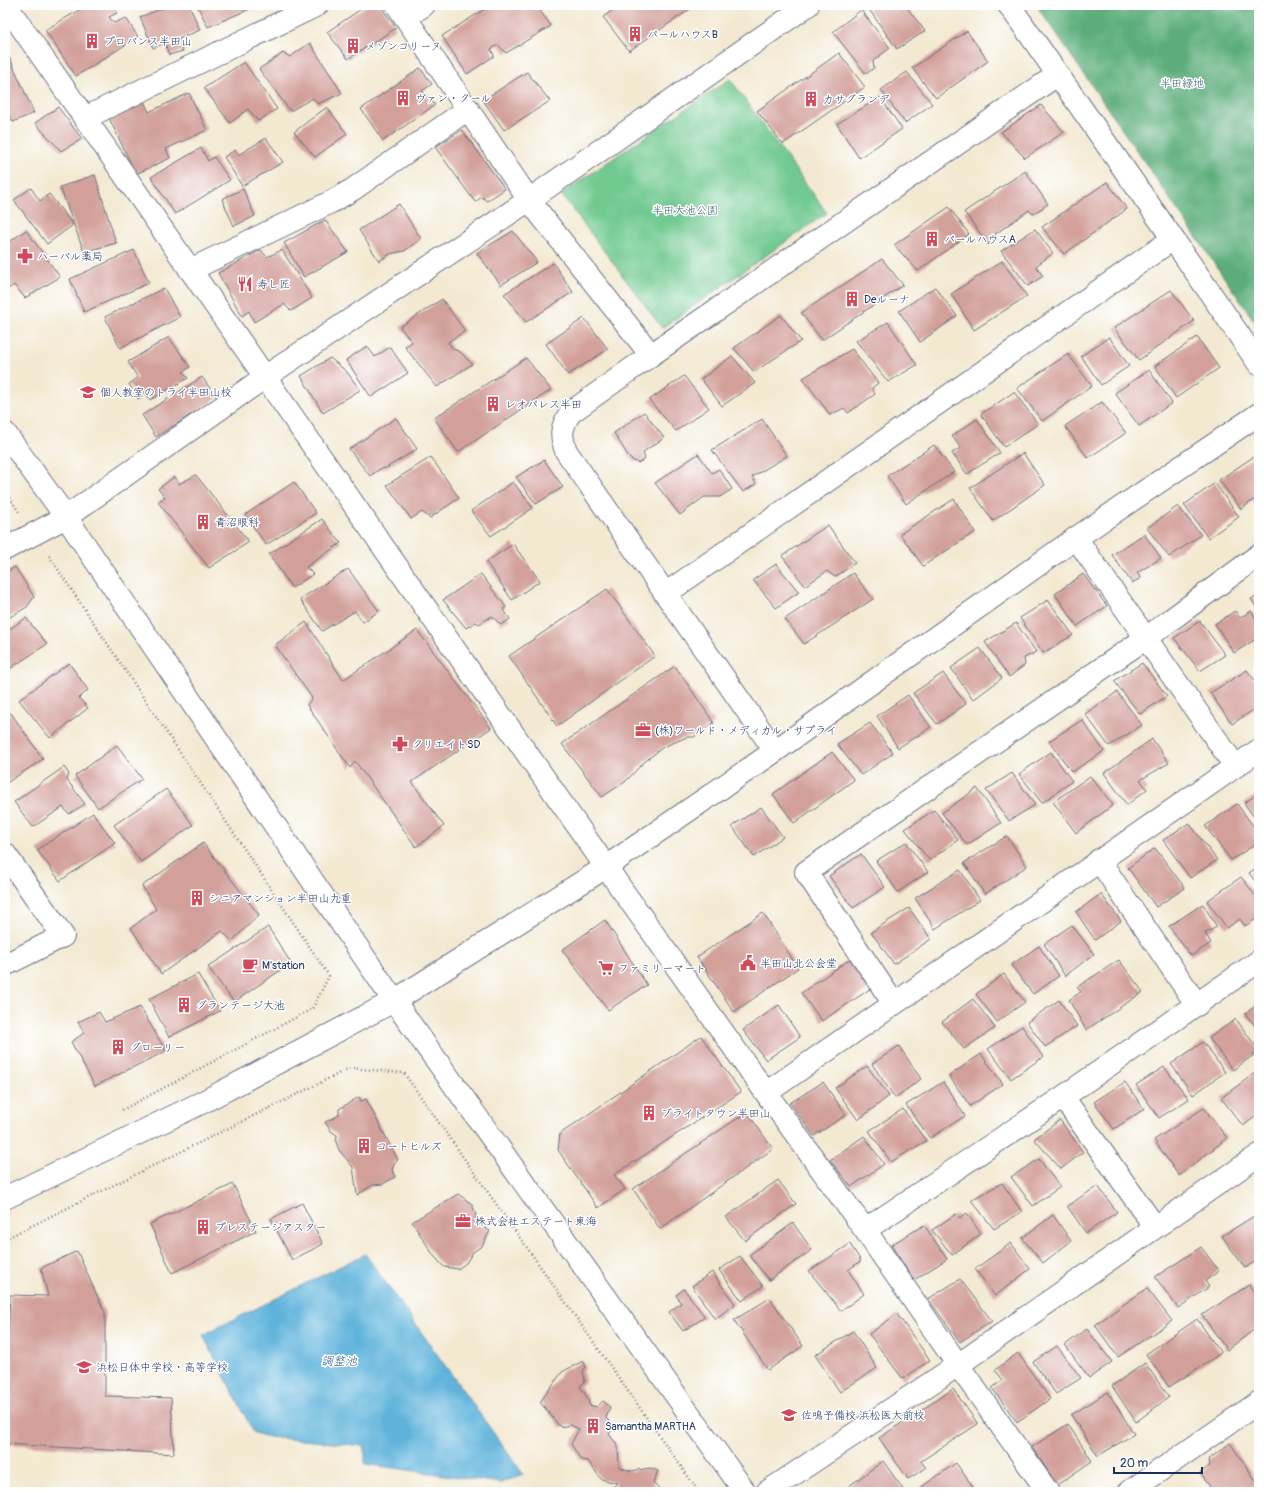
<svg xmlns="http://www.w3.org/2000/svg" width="1264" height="1497" font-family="Pangolin,'Klee One',sans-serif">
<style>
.green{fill:#70c98f;stroke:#467c76}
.forest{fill:#5cad7a;stroke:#3c6e6c}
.water{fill:#5fb3db;stroke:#3d719c}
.building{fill:#d29f99}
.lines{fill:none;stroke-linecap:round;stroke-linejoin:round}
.minor-casing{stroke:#677086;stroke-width:24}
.tertiary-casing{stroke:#677086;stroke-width:24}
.path{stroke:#677086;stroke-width:2.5;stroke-dasharray:1 3;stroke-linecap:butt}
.minor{stroke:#fff;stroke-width:22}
.tertiary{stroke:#fff;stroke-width:22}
.labels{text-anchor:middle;stroke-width:3;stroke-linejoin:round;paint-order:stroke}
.poi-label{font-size:11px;fill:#1b2f5e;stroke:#fff;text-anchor:start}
.park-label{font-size:11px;fill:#355d6d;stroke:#fff}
.water-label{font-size:12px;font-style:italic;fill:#335d8a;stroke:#fff}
</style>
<rect width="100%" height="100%" fill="#fff"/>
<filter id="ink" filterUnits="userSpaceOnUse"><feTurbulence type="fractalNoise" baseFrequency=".025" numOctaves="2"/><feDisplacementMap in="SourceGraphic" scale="8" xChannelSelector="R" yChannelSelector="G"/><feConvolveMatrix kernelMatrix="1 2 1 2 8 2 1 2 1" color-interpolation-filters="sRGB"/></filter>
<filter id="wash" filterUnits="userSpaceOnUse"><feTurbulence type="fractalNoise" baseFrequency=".012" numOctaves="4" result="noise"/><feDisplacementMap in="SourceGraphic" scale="16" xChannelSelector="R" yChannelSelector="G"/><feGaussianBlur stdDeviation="0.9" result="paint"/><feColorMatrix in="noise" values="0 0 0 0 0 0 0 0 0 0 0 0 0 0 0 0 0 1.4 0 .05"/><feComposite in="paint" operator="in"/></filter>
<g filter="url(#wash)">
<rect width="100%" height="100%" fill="#f3e9d1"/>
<path class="green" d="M730,79L827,213L662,328L561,194Z"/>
<path class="forest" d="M1036,5H1259V328Z"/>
<path class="water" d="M365,1254L523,1474L501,1483L365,1464V1446L269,1437L254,1433L203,1335Z"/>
<g id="blocks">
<path class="building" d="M88,5H113L117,13L109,17L114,23L126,18L138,37L76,76L45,30Z
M171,5H189L200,30L179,39L183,51L169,55L165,43L153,48L140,17Z
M197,5H250L252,8L208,27Z
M367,5H380L396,28L348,59L327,32Z
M491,5H536L551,26L506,53L498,45L491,49L494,56L467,74L442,36Z
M620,5H696L629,51L603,17Z
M872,5H905L925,31L897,49L868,8Z
M861,10L890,48L873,61L874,68L866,74L833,32Z
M967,31L988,61L936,98L912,68Z
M310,43L342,93L318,104L313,98L290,111L259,69L283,53L290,57Z
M839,53L865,87L783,144L757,111Z
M10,59L34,113L13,122L5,107V61Z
M244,62L277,109L258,121L248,109L230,123L204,88Z
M420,68L432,84L422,91L435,105L383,141L361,109Z
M527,72L550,101L504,130L483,100Z
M907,72L932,104L905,123L881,90Z
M189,93L207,130L166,149L170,158L136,174L109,118L144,102L149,112Z
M880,97L902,129L859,158L837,124Z
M1041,105L1064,132L1025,158L1001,132Z
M58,107L82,139L61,151L35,123Z
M327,107L347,134L315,157L294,132Z
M462,130L505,189L487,201L482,197L475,202L435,147Z
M266,138L283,162L242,186L224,157L235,150L238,155Z
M201,148L208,161L214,157L230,180L175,214L151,177Z
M1025,171L1048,204L1033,214L1029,210L994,235L997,239L989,245L964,212Z
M95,175L116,243L84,252L60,187Z
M1107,182L1127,209L1064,254L1042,227Z
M31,188L40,201L49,194L73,225L47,244L14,200Z
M243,189L255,216L234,226L222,199Z
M399,204L421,239L404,251L390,254L379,261L359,230Z
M949,207L969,234L918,271L894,245Z
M325,220L348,252L304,277L284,243Z
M1035,229L1053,253L1036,266L1043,276L1028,286L1001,251Z
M26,230L60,277L25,298L14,285L8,289L5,285V245Z
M513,231L537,262L501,285L477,253Z
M134,250L149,283L84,312L70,279Z
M261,250L267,257L282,250L312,298L291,311L284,304L254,322L249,311L242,316L218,273Z
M882,259L903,285L822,340L801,313Z
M1002,261L1027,296L974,330L951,294Z
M553,263L573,292L526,322L504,294Z
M935,287L957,316L920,342L899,311Z
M164,288L180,317L120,348L105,317Z
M1171,290L1194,321L1139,360L1114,328Z
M442,299L465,331L448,342L453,349L460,352L472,364L437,387L405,347L412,342L400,327Z
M781,315L801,341L754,372L734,348Z
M584,318L608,349L568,375L546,344Z
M888,322L917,365L888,382L856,341Z
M169,337L190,367L183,372L188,378L150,400L146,394L138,399L129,384L138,378L128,362Z
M1109,337L1129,366L1101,385L1081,356Z
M1197,337L1219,368L1176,398L1155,366Z
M367,346L375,357L390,347L408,373L371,397L346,360Z
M852,349L878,383L872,388L875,394L848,413L844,408L830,415L803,378Z
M1068,354L1092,386L1042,421L1017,388Z
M732,356L755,383L722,406L701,379Z
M330,358L347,372L360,390L323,413L301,376Z
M526,358L551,390L458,452L434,418Z
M1149,370L1172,403L1139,426L1115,393Z
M684,376L709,408L676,431L649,400Z
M202,377L217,398L156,437L142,415Z
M1014,392L1038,424L1004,447L981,414Z
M1102,402L1126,433L1088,458L1065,426Z
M644,412L664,438L643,452L645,459L638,463L630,459L614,433Z
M396,418L417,449L386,468L380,469L370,476L349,449Z
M762,419L787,456L752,477L756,484L743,492L712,450Z
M977,419L1000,453L967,474L952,453L961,448L952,436Z
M934,445L954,472L906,504L887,476Z
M1023,453L1045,485L993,521L970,488Z
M1259,453V496L1241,509L1219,480Z
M698,454L712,473L719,469L732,489L720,497H704L680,515L655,483Z
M431,457L459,498L430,518L422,512L411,519L387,485Z
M544,460L563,487L536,504L516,477Z
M196,475L249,542L209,568L158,502L165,497L158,489L174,477L179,484Z
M294,482L316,513L266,545L245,515Z
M513,482L533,508L491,536L471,511Z
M1215,483L1239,517L1208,538L1184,505Z
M954,499L975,532L923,566L900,534Z
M1178,506L1201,535L1169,557L1147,528Z
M322,519L341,543L306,567L313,574L292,588L269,554Z
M828,525L855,563L835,577L827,571L805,586L782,556Z
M1144,534L1161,558L1137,573L1141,578L1132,583L1112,555Z
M513,544L540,581L512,600L486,562Z
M776,564L799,592L776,608L753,580Z
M15,567L34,597L27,607L5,620V573Z
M348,569L379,611L363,622L355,611L322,631L300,599Z
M853,573L873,599L804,644L785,619Z
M481,574L506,607L503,609L510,619L501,625L492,616L479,624L476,622L466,628L443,600Z
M1083,574L1107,606L1077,626L1055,594Z
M607,589L655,656L557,726L509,656Z
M1259,594V611L1251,599Z
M1048,600L1073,635L1043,653L1020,618Z
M1235,611L1240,618L1251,611L1259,623V637L1234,653L1215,624Z
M26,618L47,644L5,672V632Z
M1200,621L1225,655L1200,671L1174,638Z
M306,622L343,680L417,630L491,728L412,782L444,826L416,847L355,761L350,768L307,705L312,698L275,645Z
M1016,623L1036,652L1024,658L1025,665L1009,677L985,642Z
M980,648L1002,678L973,700L951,668Z
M69,663L88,690L79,698L88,708L50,738L19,700Z
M1142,663L1167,696L1140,714L1114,681Z
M675,666L714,723L694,737H687L663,747L643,763L625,782L602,797L562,744Z
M1247,670L1259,686V706L1232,724L1210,693Z
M943,673L966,704L937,724L913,693Z
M1117,692L1142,725L1109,746L1085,714Z
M908,695L931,727L898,748L877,716Z
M11,713L43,759L5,784V717Z
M1082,720L1104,751L1072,772L1049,741Z
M870,723L893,753L861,775L837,744Z
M1152,739L1169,763L1140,780L1147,789L1127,805L1104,773Z
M117,745L142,779L98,808L75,776Z
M832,752L854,780L794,823L773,794Z
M1051,752L1072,781L1042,803L1019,774Z
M64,767L69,774L67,780L85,804L69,814L63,807L33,827L14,802Z
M1012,773L1035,805L1009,821L986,790Z
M1090,776L1113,805L1076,833L1053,802Z
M977,788L1001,823L967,845L942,813Z
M166,789L193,825L141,862L114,825Z
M1259,793V824L1244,803Z
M1237,804L1259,834V842L1231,860L1205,826Z
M761,807L783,837L754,857L732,826Z
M934,810L958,840L929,860L905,829Z
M93,813L115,843L60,881L37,850Z
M1189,823L1217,860L1190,878L1163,840Z
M1007,836L1027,866L985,894L964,863Z
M906,842L928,872L898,892L876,861Z
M203,843L259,915L232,941L222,931L161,974L131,928L156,909L142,886Z
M1155,848L1185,888L1156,907L1128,868Z
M861,854L885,887L853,908L829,876Z
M1259,866V886L1249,873Z
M960,870L980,900L935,929L915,898Z
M1241,877L1259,900V917L1245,926L1240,919L1227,928L1207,901Z
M1101,894L1121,921L1095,940L1076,912Z
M1203,904L1217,927L1205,933L1211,943L1191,956L1169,926Z
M909,908L931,939L894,964L871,932Z
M763,913L798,968L734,1012L697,957Z
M605,920L647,985L608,1010L562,950Z
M1072,925L1094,954L1065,976L1044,944Z
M268,927L291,963L234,1002L208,967Z
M1039,946L1059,976L1033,994L1011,965Z
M850,959L870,989L822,1021L801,993Z
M1119,960L1143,992L1086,1030L1069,1000L1081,992L1077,987Z
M198,974L220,1011L169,1037L149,999Z
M1004,974L1025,1002L997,1022L976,994Z
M973,999L995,1028L964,1049L942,1022Z
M1059,1000L1077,1026L1045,1047L1027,1022Z
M1259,1003V1030L1245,1014Z
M779,1005L800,1037L766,1060L743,1030Z
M140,1007L166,1051L95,1086L71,1042L84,1033L78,1022L99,1012L105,1022Z
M1236,1019L1259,1051L1233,1070L1209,1038Z
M1022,1026L1043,1057L1011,1079L988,1049Z
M701,1036L741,1092L614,1175L625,1189L598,1208L558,1150L560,1134Z
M1203,1042L1225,1072L1193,1095L1171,1064Z
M899,1046L921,1079L895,1098L872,1064Z
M981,1054L1003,1084L970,1106L949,1076Z
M867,1066L889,1096L858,1120L835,1088Z
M1164,1067L1189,1099L1159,1118L1136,1085Z
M1259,1070V1114L1243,1126L1221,1098Z
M823,1082L846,1115L814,1136L790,1103Z
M943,1082L965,1116L930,1138L906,1105Z
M1125,1082L1144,1109L1114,1129L1094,1102Z
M359,1097L361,1101L366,1099L398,1160L395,1162L392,1170L395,1177L383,1184L373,1185L357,1195L353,1167L339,1150L336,1142L337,1135L331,1131L325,1122L336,1117L339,1114V1109Z
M1204,1108L1227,1138L1179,1176L1154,1140Z
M903,1109L926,1141L891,1162L869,1131Z
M747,1112L773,1149L660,1229L633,1189Z
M1060,1120L1083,1152L1061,1169L1034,1139Z
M864,1136L884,1164L851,1187L830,1160Z
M1039,1159L1060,1187L1033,1206L1011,1177Z
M778,1180L796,1204L745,1241L726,1217Z
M1002,1183L1022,1212L994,1229L971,1200Z
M233,1184L256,1231L172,1273L150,1224Z
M1098,1186L1117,1212L1086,1233L1067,1206Z
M458,1194L472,1204L476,1216L475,1223L490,1231L482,1246L473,1252L466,1263L458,1269L444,1267L434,1256L412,1222Z
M302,1203L323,1244L292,1260L271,1219Z
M967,1213L981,1234L952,1255L932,1230L956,1214L960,1218Z
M1259,1213V1259L1245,1268L1222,1236Z
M1053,1215L1071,1241L1043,1263L1022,1238Z
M793,1223L812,1250L769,1280L749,1255Z
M924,1225L947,1259L914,1280L891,1245Z
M1011,1243L1030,1269L995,1296L975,1269Z
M850,1244L861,1261L848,1270L864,1294L841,1311L809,1271Z
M1201,1247L1219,1271L1205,1281L1209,1287L1178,1308L1155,1277Z
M77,1251L105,1313V1396L171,1398L174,1454L5,1444V1386L10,1295L48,1296L41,1268Z
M740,1256L763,1286L742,1301L719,1270Z
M712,1272L735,1304L715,1319L692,1286Z
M960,1279L992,1321L960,1342L928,1299Z
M1249,1285L1259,1299V1326L1227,1350L1202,1315Z
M1147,1288L1172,1321L1118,1357L1095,1325Z
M684,1289L705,1317L683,1331L669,1312L681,1303L676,1295Z
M770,1298L803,1346L768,1370L734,1320Z
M897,1314L930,1360L903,1379L869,1334Z
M1197,1319L1221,1353L1169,1387L1146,1354Z
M1087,1329L1112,1362L1089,1378L1065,1345Z
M853,1331L877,1368L840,1392L815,1355Z
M1057,1346L1081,1378L1056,1394L1033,1362Z
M1018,1353L1050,1399L1017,1422L992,1388L1003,1380L995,1370Z
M583,1361L586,1367L583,1371L585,1382L580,1386L588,1399L589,1405L597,1407L603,1401L610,1407L606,1418L614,1426L609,1434L618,1446L619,1467L631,1471L650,1468L658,1471L653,1483L662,1492H608L617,1483L601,1479L588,1461L581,1460L571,1444L579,1429L570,1425L560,1427L540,1402L562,1372Z
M1145,1363L1169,1397L1136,1422L1112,1386Z
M953,1389L978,1424L921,1461L926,1468L908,1479L879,1438Z
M1108,1392L1134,1434L1098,1456L1071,1415Z
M1068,1424L1092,1461L1057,1485L1032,1447Z
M1230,1443L1259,1485V1492H1214L1200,1473L1209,1466L1208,1460Z
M883,1461L905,1492H841Z
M956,1463L973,1487L965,1492H923L920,1488Z"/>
</g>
</g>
<g filter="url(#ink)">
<use href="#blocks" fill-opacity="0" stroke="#677086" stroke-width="1"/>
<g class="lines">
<defs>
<path id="minor" d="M6,5L265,377L529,200L808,5
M397,5L529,200L651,355L1057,75
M1009,5L1173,239L1259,364
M406,17L424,5
M85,118L317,5
M190,270L331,202L352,190L468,109
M651,355L570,413C561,428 560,434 566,451L775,751
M1076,538L1235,766
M5,549L66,517L265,377L606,867L766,1093L865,1230L958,1365L1048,1492
M665,594L1173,239
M5,854L63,936L5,965
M1099,860L1197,1005
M894,1004L806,872L1146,638L1259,555
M766,1093L1259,750
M1063,1097L1155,1227
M865,1230L1063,1097L1259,961
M767,1492L958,1365L1259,1155
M1129,1492L1259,1402"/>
<path id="tertiary" d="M5,433L66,517L394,1001L745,1492
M5,1198L203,1102L394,1001L606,867L775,751L1076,538L1259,414"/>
</defs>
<use href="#minor" class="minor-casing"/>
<use href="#tertiary" class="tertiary-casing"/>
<path class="path" d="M5,491L19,512
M49,556L329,976L312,1009L122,1110
M5,1239L350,1068L404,1073L699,1492"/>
<use href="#minor" class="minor"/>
<use href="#tertiary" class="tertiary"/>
</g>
</g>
<defs>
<symbol id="building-bare" viewBox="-9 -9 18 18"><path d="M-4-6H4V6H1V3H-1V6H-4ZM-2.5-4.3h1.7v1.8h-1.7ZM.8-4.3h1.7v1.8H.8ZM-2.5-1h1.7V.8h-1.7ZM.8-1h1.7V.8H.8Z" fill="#d1495b" stroke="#fff" stroke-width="2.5" paint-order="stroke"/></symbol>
<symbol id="pharmacy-bare" viewBox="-9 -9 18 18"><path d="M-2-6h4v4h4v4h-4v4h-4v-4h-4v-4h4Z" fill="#d1495b" stroke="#fff" stroke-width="2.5" paint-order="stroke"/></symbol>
<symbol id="restaurant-bare" viewBox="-9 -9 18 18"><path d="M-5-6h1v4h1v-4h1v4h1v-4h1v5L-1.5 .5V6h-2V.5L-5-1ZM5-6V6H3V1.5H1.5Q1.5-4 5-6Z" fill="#d1495b" stroke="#fff" stroke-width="2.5" paint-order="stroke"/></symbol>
<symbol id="school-bare" viewBox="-9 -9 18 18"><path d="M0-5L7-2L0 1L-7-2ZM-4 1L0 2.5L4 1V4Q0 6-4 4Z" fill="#d1495b" stroke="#fff" stroke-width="2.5" paint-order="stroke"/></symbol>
<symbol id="office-bare" viewBox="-9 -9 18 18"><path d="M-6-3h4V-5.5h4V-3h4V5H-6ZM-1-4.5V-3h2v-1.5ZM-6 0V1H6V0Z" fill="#d1495b" stroke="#fff" stroke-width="2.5" paint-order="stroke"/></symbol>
<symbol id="civic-bare" viewBox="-9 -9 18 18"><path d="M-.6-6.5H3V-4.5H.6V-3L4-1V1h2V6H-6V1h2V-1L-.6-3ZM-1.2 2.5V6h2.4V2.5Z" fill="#d1495b" stroke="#fff" stroke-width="2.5" paint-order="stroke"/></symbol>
<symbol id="cafe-bare" viewBox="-9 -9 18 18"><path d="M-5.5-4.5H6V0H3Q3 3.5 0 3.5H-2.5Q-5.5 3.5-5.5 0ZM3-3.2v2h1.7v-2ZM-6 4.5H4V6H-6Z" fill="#d1495b" stroke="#fff" stroke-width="2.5" paint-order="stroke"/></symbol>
<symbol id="supermarket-bare" viewBox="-9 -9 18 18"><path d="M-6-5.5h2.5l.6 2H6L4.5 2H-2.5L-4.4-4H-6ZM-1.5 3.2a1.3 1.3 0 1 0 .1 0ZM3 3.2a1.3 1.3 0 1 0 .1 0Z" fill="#d1495b" stroke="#fff" stroke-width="2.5" paint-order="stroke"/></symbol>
</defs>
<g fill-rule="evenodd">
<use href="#building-bare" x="624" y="23" width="22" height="22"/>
<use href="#building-bare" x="81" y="30" width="22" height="22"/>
<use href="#building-bare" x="342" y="35" width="22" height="22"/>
<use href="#building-bare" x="392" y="87" width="22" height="22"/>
<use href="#building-bare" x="800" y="88" width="22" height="22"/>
<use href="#building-bare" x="921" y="228" width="22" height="22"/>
<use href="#pharmacy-bare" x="14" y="245" width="22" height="22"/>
<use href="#restaurant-bare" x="234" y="273" width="22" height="22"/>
<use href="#building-bare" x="841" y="288" width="22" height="22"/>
<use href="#school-bare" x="77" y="381" width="22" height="22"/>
<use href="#building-bare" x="482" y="393" width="22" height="22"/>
<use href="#building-bare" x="192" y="511" width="22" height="22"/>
<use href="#office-bare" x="632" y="719" width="22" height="22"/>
<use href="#pharmacy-bare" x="389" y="733" width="22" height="22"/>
<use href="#building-bare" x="186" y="887" width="22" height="22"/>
<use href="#civic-bare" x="737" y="952" width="22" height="22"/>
<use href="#cafe-bare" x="239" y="954" width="22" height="22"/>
<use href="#supermarket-bare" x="595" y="957" width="22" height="22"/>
<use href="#building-bare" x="173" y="994" width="22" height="22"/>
<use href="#building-bare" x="107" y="1036" width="22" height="22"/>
<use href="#building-bare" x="638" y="1102" width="22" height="22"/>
<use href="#building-bare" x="353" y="1135" width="22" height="22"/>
<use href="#office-bare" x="452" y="1210" width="22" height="22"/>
<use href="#building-bare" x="192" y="1216" width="22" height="22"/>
<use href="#school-bare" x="73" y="1356" width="22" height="22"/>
<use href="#school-bare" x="778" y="1404" width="22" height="22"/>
<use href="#building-bare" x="582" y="1415" width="22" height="22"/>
</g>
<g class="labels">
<g class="poi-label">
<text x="647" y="38">パールハウスB</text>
<text x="104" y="45">プロバンス半田山</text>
<text x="365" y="50">メゾンコリーヌ</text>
<text x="415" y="102">ヴァン・クール</text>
<text x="823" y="103">カサグランデ</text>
<text x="944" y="243">パールハウスA</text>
<text x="37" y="260">ハーバル薬局</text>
<text x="257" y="288">寿し匠</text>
<text x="864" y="303">Deルーナ</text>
<text x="100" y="396">個人教室のトライ半田山校</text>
<text x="505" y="408">レオパレス半田</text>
<text x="215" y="526">青沼眼科</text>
<text x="655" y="734">(株)ワールド・メディカル・サプライ</text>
<text x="412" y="748">クリエイトSD</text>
<text x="209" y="902">シニアマンション半田山九重</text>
<text x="760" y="967">半田山北公会堂</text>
<text x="262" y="969">M'station</text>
<text x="618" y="972">ファミリーマート</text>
<text x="196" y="1009">グランテージ大池</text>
<text x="130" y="1051">グローリー</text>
<text x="661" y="1117">ブライトタウン半田山</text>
<text x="376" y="1150">コートヒルズ</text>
<text x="475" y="1225">株式会社エステート東海</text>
<text x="215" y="1231">プレステージアスター</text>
<text x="96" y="1371">浜松日体中学校・高等学校</text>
<text x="801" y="1419">佐鳴予備校 浜松医大前校</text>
<text x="605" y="1430">Samantha MARTHA</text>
</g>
<g class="park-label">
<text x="1182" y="87">半田緑地</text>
<text x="685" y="214">半田大池公園</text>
</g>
<g class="water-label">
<text x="339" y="1365">調整池</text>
</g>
</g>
<rect width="1264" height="1497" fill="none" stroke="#fff" stroke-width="20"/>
<path d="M1114 1467v6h88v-6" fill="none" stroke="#1b2f5e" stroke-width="2"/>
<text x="1120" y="1467" font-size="12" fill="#1b2f5e" stroke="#ffffff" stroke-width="3" paint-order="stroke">20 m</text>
</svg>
